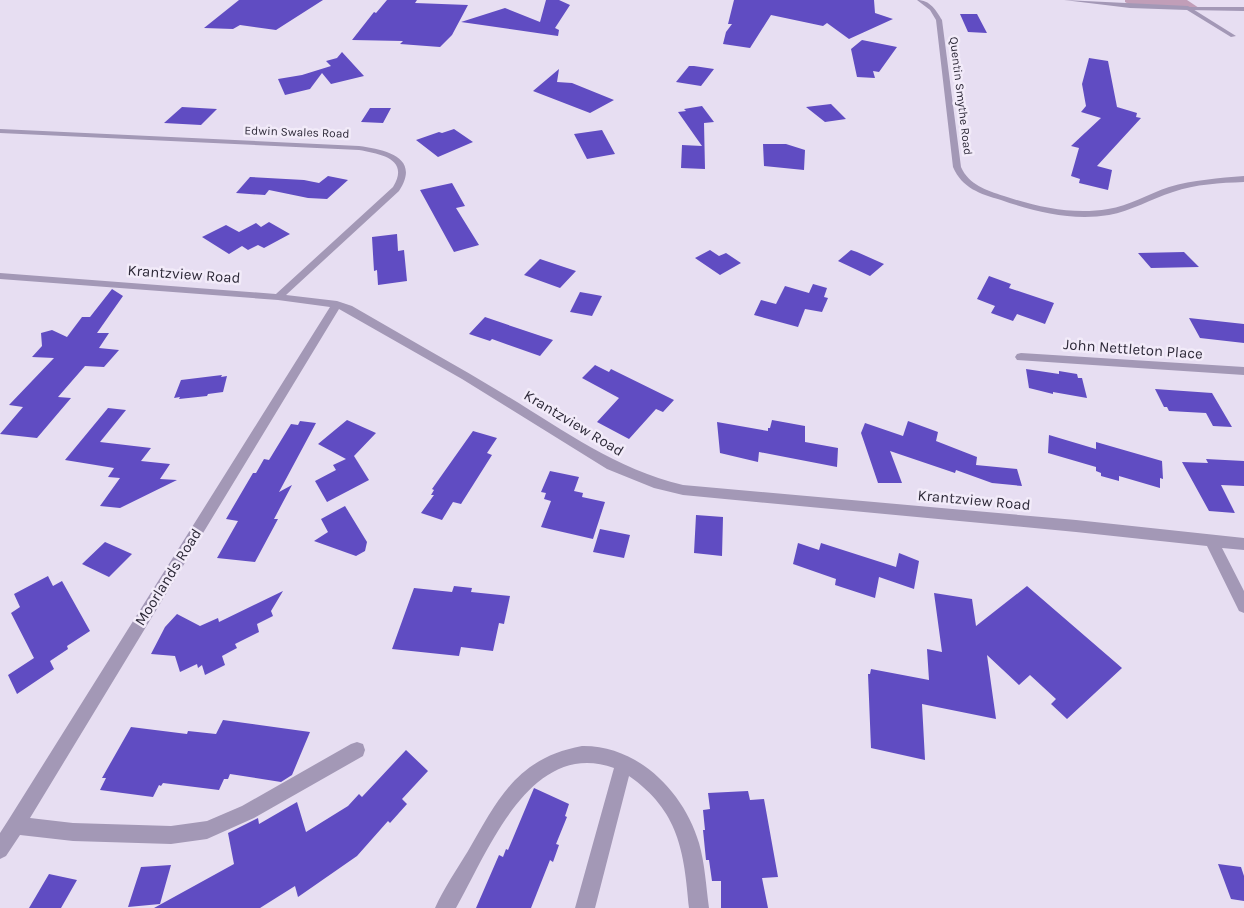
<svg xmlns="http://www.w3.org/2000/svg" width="1244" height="908" font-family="Karla,sans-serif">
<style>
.green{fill:#c19eb8}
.building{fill:#604cc2}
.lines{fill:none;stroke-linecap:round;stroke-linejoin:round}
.service{fill:#a398b6;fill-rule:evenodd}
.minor{fill:#a398b6;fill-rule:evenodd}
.labels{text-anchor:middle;stroke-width:5;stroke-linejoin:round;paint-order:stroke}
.far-street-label{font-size:12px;fill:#2d2938;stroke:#f2ebf9}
.street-label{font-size:15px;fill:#2d2938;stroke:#f2ebf9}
</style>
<rect width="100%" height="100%" fill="#e7def2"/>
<path class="green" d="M1125,0H1187L1199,8L1132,6L1125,2Z"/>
<path class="building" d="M239,0H323L276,30L240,25L233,29L204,28Z
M387,0H417L415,3L468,5L452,35L440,47L400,44L403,41L352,40L374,12L376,13Z
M546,0H559L570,5L555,28L559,30L558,36L461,22L505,8L540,22Z
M734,0H874L875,13L893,19L849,39L827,23L823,26L771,15L750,48L723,44L726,32L732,24H728Z
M960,14H977L987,33L968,32Z
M862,40L897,47L879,72L873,71L875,78L857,77L851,49Z
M342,52L364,76L331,84L322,73L310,89L285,95L278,79L302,75L331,66L326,61L337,58Z
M1089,58L1108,61L1117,107L1137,113L1136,117L1141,118L1097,166L1112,170L1108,190L1079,183L1080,179L1071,176L1079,148L1071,146L1101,118L1081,112L1086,106L1082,84Z
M689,66H694L714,69L701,86L676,82Z
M559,69L557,82L572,83L614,100L590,113L533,91Z
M831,104L846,119L825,122L806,107Z
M702,106L714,122L704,123L705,169L681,168L682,145L702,146L678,112L686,111L684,109Z
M182,107L217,109L201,125L164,123Z
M370,108H391L383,123L361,122Z
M454,129L473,142L438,157L416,140L439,132L442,133Z
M602,130L615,154L587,159L574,134Z
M763,144H786L805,150L804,170L764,166Z
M328,176L348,180L327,199L308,198L269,190L265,195L236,193L250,177L304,180L319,183Z
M452,183L465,206L456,208L479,245L454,252L420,190Z
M269,222L290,234L264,248L258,245L248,250L242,246L229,254L202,237L226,225L239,232L256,223L261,227Z
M397,234L398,251L404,250L407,281L378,285L377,270L374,271L372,237Z
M710,250L719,256L726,253L741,263L720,275L695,258Z
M851,250L857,252L884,264L870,276L838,261Z
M1184,252L1199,267L1151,268L1138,253Z
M540,259L576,271L560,288L524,275Z
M989,276L1011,284L1009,288L1054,303L1045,324L1017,314L1013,321L991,313L995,306L977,299Z
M813,284L827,288L824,297L828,298L822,312L805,309L798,327L754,315L761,300L776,304L785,286L809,293Z
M112,289L123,296L97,333H109L99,348L119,350L104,367L85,366L58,397L71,398L37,438L0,434L23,407L9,405L54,358L32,357L42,346L41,333L52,330L67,337L82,317H90Z
M580,292L602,296L592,316L570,312Z
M485,317L520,329L553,340L540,356L492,339L490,341L469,334Z
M1189,318L1244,324V343L1200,338Z
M595,365L609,372L611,369L674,400L663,412L656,409L629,439L597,422L619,398L582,378Z
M1026,369L1059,374V371L1077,374L1078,378H1082L1087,398L1053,392V394L1029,388Z
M222,375L221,377L227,376L223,392L208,394L207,396L179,399L180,397L174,398L181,380Z
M1155,389L1212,393L1232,427L1213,426L1206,413L1169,411L1167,407H1164Z
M108,408L126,410L100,442L151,448L141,461L170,464L160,479L177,480L120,508L100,506L120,478L108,477L114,468L65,460Z
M347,420L376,433L354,456L369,480L327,502L315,481L336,470L333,465L346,459L318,444Z
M772,420L805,426V442L838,448L837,467L759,452L758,462L720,453L717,422L768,431V428H770Z
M300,421L316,423L279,492L292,485L274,519H278L255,562L217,558L238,521L226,519L253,473H256L264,459L269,460L291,424L298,425Z
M908,421L938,432L936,441L977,457L976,465L1017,469L1022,486L992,483L956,470L955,473L890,451L902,483H878L861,433L865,423L903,436Z
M473,431L497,438L487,453L492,455L461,504L453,502L442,520L421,513L434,495H431L434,490L432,489Z
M1049,435L1096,449V442L1162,461L1163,479L1160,478V488L1119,476V481L1101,476V473L1096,471V467L1048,453Z
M1206,459L1244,461V486L1221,485L1235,513L1209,511L1182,462L1208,463Z
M550,471L579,477L574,491L583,493L582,497L605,502L593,539L541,527L551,501L544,499L546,493L541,492Z
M345,506L367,542L365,551L356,556L314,541L328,532L321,519Z
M696,515L723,517L722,556L694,553Z
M600,529L630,535L624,558L593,552Z
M105,542L132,554L109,577L82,564Z
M798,543L819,550L821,543L896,567L899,553L919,561L914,589L879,577L875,598L835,585L836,579L793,564Z
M48,576L53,586L62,581L90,631L67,646L68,649L50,661L54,669L17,694L8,675L34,658L11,613L20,607L14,594Z
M454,586L472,588L471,592L510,596L504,624L499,623L493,651L461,647L459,656L392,649L414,588L452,592Z
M1027,586L1122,668L1067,719L1051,704L1056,699L1030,675L1019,685L987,655L996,719L922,704L925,760L871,748L868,674H870L871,669L929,680L927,649L942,652L934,593L972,599L976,626Z
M283,591L271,611L273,616L257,624L259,632L235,644L237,648L222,656L225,665L205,675L202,665L198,668L197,664L180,672L175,656L151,654L165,627L177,614L200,626L218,618L219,622Z
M223,720L310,732L292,775L281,782L230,774L228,779H224L219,790L163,783L161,786L159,785L153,797L100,790L106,778H102L131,727L187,734L188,731L216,734Z
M406,750L428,771L402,799L407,804L390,823L388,821L357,856L298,897L295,886L260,908H154L234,864L228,833L258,818L259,824L297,802L306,832L348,806L359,794L362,797Z
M534,788L569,804L565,816L567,817L556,844L559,845L553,862L550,860L531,908H476L499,855L503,857L506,849L508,850Z
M748,791L750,800L764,799L778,877L762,878L768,908H721V881H712L709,860H706L703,830H705L703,810L710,809L708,793Z
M1218,864L1241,867L1244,876V901L1231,899Z
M171,865L160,904L128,907L141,867Z
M49,874L77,880L61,908H29Z"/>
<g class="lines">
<path class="service" d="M1186,7H1244V11L1188,10Z"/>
<path class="minor" d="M917,0C930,0 936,10 942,20L961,167C969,185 986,190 1004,196C1037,207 1073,215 1108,209C1129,206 1148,194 1169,187C1193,180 1219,178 1244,176V182C1220,183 1196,184 1173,192C1151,199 1131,211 1109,215C1072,221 1035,212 1001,200C980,194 962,188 953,167L936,20L930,10Z
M1064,0L1188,6L1236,36L1231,37L1187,10L1130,8Z
M0,129L359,146C386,150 421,157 399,191L286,295L337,301L352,306C403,336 456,365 507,396C565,431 615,469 683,485L1076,520L1244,538V550L1222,548L1244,591V613L1239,611L1207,546L1076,532L683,495L654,488L607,469L462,379L339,309L30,818L73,823L171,826L207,821L242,806L351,744L357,742L363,744L365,750L363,756L254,818L207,839L171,844L73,841L20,835L6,856L0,859V833L9,819L330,307L278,300L0,279V273L276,294L393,187C410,159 381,154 359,150L0,133Z
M1021,353L1244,367V375L1017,360L1015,357L1017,354Z
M582,746C638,745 684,792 699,843C705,864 706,886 709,908H689C684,851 679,811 629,776L595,908H575L614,768C530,738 488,852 456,908H435C444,888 457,869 468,851C498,799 517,758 582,746Z"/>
</g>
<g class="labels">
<g class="far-street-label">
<text transform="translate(961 96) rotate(83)" y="4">Quentin Smythe Road</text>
<text transform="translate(297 132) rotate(2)" y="4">Edwin Swales Road</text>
</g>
<g class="street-label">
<text transform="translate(184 274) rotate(4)" y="5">Krantzview Road</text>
<text transform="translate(1133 349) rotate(4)" y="5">John Nettleton Place</text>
<text transform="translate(574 423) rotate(31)" y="5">Krantzview Road</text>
<text transform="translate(974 500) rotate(5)" y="5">Krantzview Road</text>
<text transform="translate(168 577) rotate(-58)" y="5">Moorlands Road</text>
</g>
</g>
</svg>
